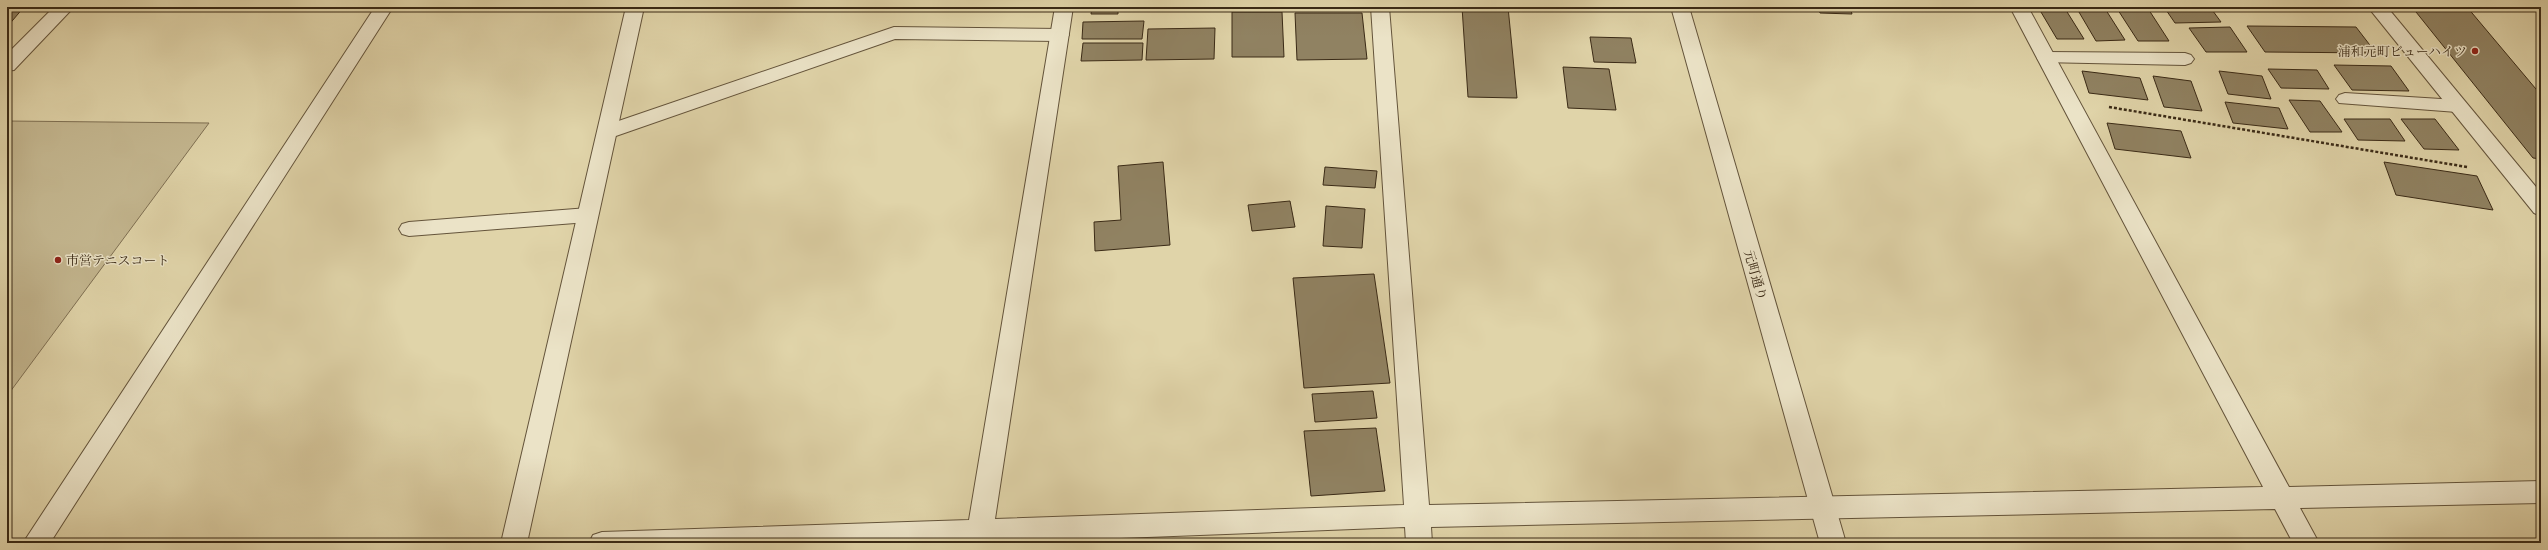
<svg xmlns="http://www.w3.org/2000/svg" width="2548" height="550" font-family="'Libre Bodoni','Noto Serif JP',serif">
<style>
.green{fill:#c4b790;stroke:#7f7053}
.building{fill:#908262;stroke:#3a2a16}
.lines{fill:none;stroke-linecap:round;stroke-linejoin:round}
.service-casing{stroke:#64543b;stroke-width:2}
.minor-casing{stroke:#64543b;stroke-width:2}
.tertiary-casing{stroke:#64543b;stroke-width:2}
.path{stroke:#3a2a16;stroke-width:2.5;stroke-dasharray:3 2;stroke-linecap:butt}
.service{fill:#ebe3c7;fill-rule:evenodd}
.minor{fill:#ebe3c7;fill-rule:evenodd}
.tertiary{fill:#ebe3c7;fill-rule:evenodd}
.poi-dot{fill:#8f2418;stroke:#ebe3c7;stroke-width:1.5}
.labels{text-anchor:middle;stroke-width:3;stroke-linejoin:round;paint-order:stroke}
.poi-label{font-size:13px;fill:#3a2a16;stroke:#ebe3c7;text-anchor:end}
.street-label{font-size:13px;fill:#3a2a16;stroke:#ebe3c7}
</style>
<rect width="100%" height="100%" fill="#e0d4a9"/>
<filter id="stains"><feTurbulence type="fractalNoise" baseFrequency=".005" numOctaves="4"/><feColorMatrix values="0 0 0 0 .2 0 0 0 0 .09 0 0 0 0 .02 0 0 0 .5 -.17"/></filter>
<radialGradient id="worn" r=".72"><stop offset=".6" stop-color="#630" stop-opacity="0"/><stop offset="1" stop-color="#630" stop-opacity=".3"/></radialGradient>
<path class="green" d="M7,121L209,123L7,396Z"/>
<path class="building" d="M24,7L7,27V8Z
M1092,7H1118V14H1091Z
M1143,7H1174L1143,9Z
M1462,7H1508L1517,98L1468,97Z
M1734,7H1850L1852,14L1820,13L1819,10L1735,9Z
M2038,7H2064L2084,39H2057Z
M2076,7H2104L2125,40L2096,41Z
M2116,7H2147L2169,41H2138Z
M2164,7H2210L2221,22L2175,23Z
M2412,7H2467L2541,95V159L2533,158Z
M1232,12H1282L1284,57H1232Z
M1295,13H1362L1367,59L1297,60Z
M1144,21L1142,39H1082L1083,22Z
M2247,26L2356,27L2376,53L2265,52Z
M2230,27L2247,52H2206L2189,28Z
M1215,28L1214,59L1146,60L1148,29Z
M1590,37L1631,38L1636,63L1594,62Z
M1083,43H1143L1142,60L1081,61Z
M2334,65L2391,66L2409,91L2352,90Z
M1563,67L1609,69L1616,110L1568,108Z
M2268,69L2317,70L2329,89L2281,88Z
M2082,71L2140,78L2148,100L2089,93Z
M2219,71L2262,76L2271,99L2228,94Z
M2153,76L2191,81L2202,111L2164,107Z
M2289,100L2320,101L2342,132H2310Z
M2225,102L2279,108L2288,129L2233,123Z
M2344,119H2390L2405,141L2358,140Z
M2401,119H2435L2459,150L2424,149Z
M2107,123L2181,131L2191,158L2115,149Z
M1163,162L1170,245L1095,251L1094,222L1121,220L1118,166Z
M2384,162L2477,176L2493,210L2396,195Z
M1325,167L1377,171L1375,188L1323,185Z
M1290,201L1295,227L1252,231L1248,205Z
M1326,206L1365,209L1362,248L1323,246Z
M1374,274L1390,383L1304,388L1293,278Z
M1373,391L1377,418L1315,422L1312,394Z
M1376,428L1385,491L1311,496L1304,431Z"/>
<g class="lines">
<defs>
<path id="service" d="M894,27L1060,29L1066,31L1069,35L1066,39L1060,41L895,39L613,137L607,138L601,137L598,132L601,127Z
M2046,52L2185,53L2191,55L2194,59L2191,63L2185,65L2040,62L2037,58L2040,54Z
M2345,93L2457,100L2463,102L2466,106L2463,110L2457,112L2339,103L2336,99L2339,95Z
M588,208L595,210L598,215L595,220L588,222L409,236L402,234L399,229L402,224L409,222Z"/>
<path id="minor" d="M375,7H393L50,543H23Z
M626,7H644L527,543H501Z
M1055,7H1073L995,519L1404,505L1371,7H1389L1429,505L2263,487L2010,7H2028L2289,487L2541,481V503L2300,508L2319,543H2293L2275,509L1431,527L1432,543H1406L1405,527L991,543H589L593,535L602,532L969,520Z
M2368,7H2387L2541,193V216L2534,213Z"/>
<path id="tertiary" d="M54,7H74L14,70L7,71V54Z
M1671,7H1689L1846,543H1820Z"/>
</defs>
<use href="#service" class="service-casing"/>
<use href="#minor" class="minor-casing"/>
<use href="#tertiary" class="tertiary-casing"/>
<path class="path" d="M2109,107L2467,167"/>
<use href="#service" class="service"/>
<use href="#minor" class="minor"/>
<use href="#tertiary" class="tertiary"/>
</g>
<g class="poi-dot">
<circle cx="2475" cy="51" r="4"/>
<circle cx="58" cy="260" r="4"/>
</g>
<g class="labels">
<g class="poi-label">
<text x="2467" y="56">浦和元町ビューハイツ</text>
<text x="66" y="265" text-anchor="start">市営テニスコート</text>
</g>
<g class="street-label">
<text transform="translate(1756 275) rotate(74)" y="5">元町通り</text>
</g>
</g>
<rect width="2548" height="550" fill="none" stroke="#e0d4a9" stroke-width="24"/>
<rect x="8" y="8" width="2532" height="534" fill="none" stroke="#3a2a16" stroke-width="2"/>
<rect x="12" y="12" width="2524" height="526" fill="none" stroke="#3a2a16"/>
<rect width="100%" height="100%" filter="url(#stains)"/>
<rect width="100%" height="100%" fill="url(#worn)"/>
</svg>
